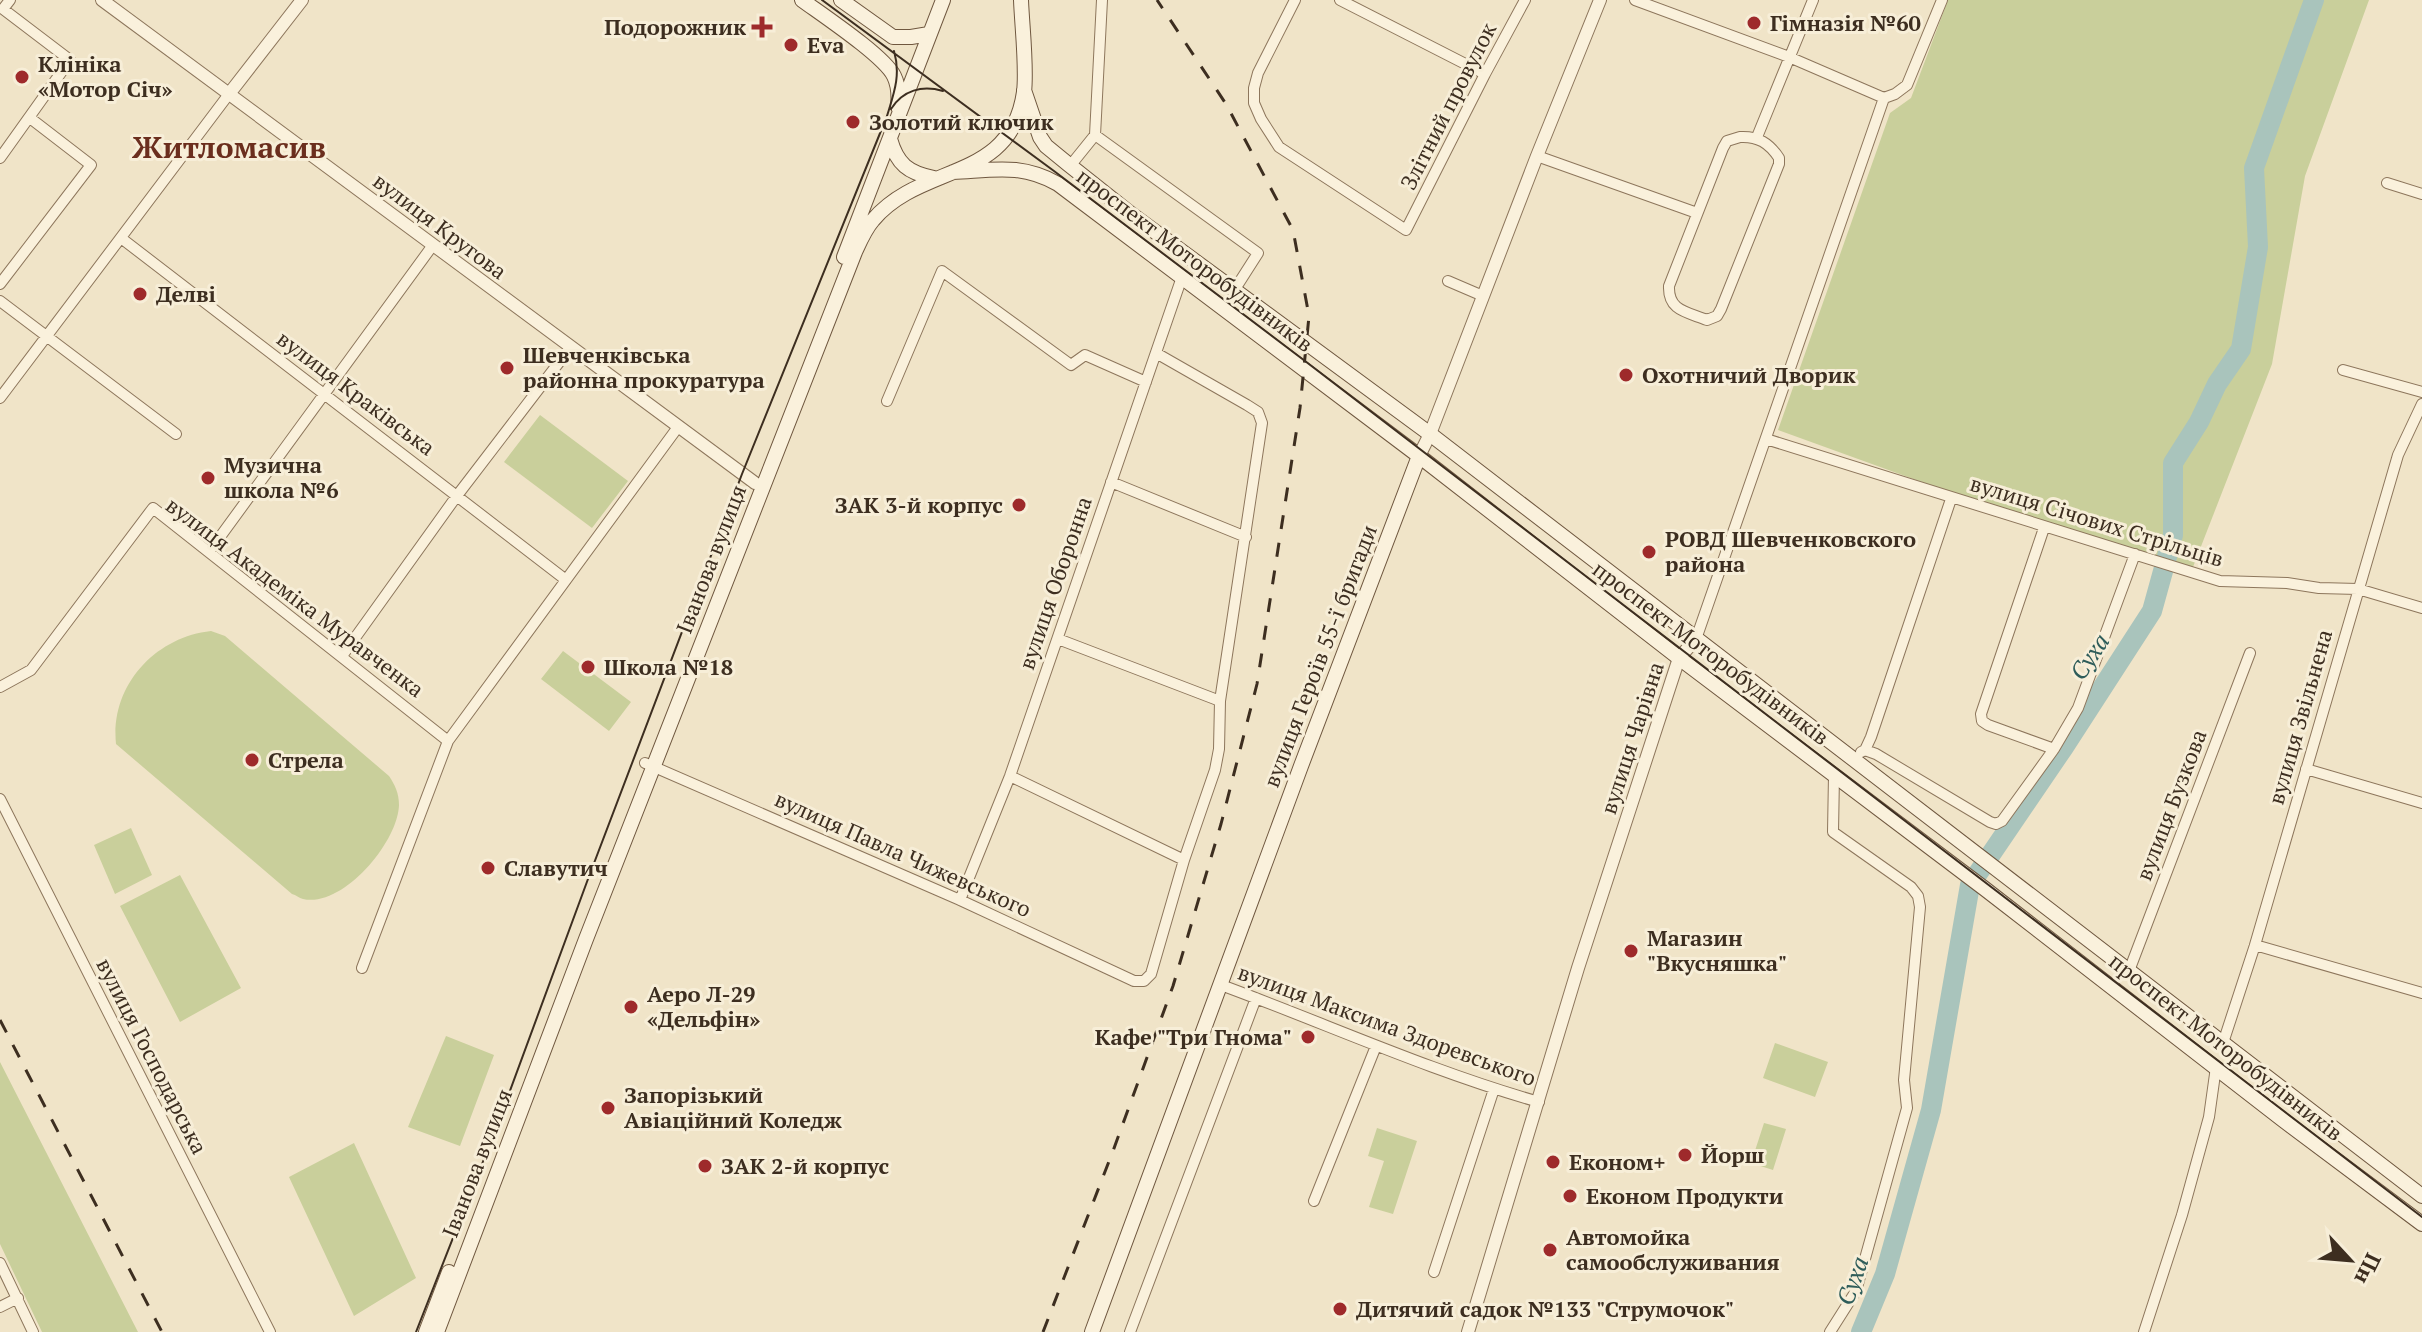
<svg xmlns="http://www.w3.org/2000/svg" width="2422" height="1332" font-family="'PT Serif',serif">
<style>
.green{fill:#c9cf9b}
.lines{fill:none;stroke-linecap:round;stroke-linejoin:round}
.river{stroke:#a9c4bc;stroke-width:20}
.minor-casing{stroke:#8d765c;stroke-width:12}
.tertiary-casing{stroke:#8d765c;stroke-width:14}
.secondary-casing{stroke:#6f573f;stroke-width:16}
.minor{stroke:#faf1dc;stroke-width:10}
.tertiary{stroke:#faf1dc;stroke-width:12}
.secondary{stroke:#faf1dc;stroke-width:14}
.tram{stroke:#3d2e20;stroke-width:2}
.rail{stroke:#3d2e20;stroke-width:3;stroke-dasharray:14 14;stroke-linecap:butt}
.poi-dot{fill:#9e2a2b;stroke:#f7eed8;stroke-width:3}
.labels{text-anchor:middle;stroke-width:6;stroke-linejoin:round;paint-order:stroke}
.poi-label{font-size:22px;font-weight:bold;fill:#3d2e20;stroke:#f7eed8;text-anchor:start}
.street-label{font-size:22px;fill:#3d2e20;stroke:#f7eed8}
.water-label{font-size:24px;font-style:italic;fill:#2f5d5a;stroke:#f7eed8}
.district-label{font-size:30px;font-weight:bold;fill:#6b2e1e;stroke:#f7eed8}
</style>
<rect width="100%" height="100%" fill="#f0e4c8"/>
<path class="green" d="M1948,0H2369L2305,176L2272,364L2193,567L1952,493L1778,430L1890,113L1911,98Z
M540,415L628,481L592,528L504,462Z
M211,631L225,636L389,776C395,785 399,793 399,805C398,842 343,908 303,899C299,898 296,895 292,894L116,744C110,686 155,637 211,631Z
M563,651L631,702L609,731L541,679Z
M131,828L152,875L115,894L94,845Z
M180,875L241,988L180,1022L120,906Z
M446,1036L494,1055L460,1146L408,1127Z
M1775,1043L1828,1062L1815,1097L1763,1078Z
M0,1062L138,1332H42L0,1244Z
M1764,1123L1786,1129L1773,1170L1751,1163Z
M1377,1128L1417,1141L1393,1214L1369,1207L1384,1161L1368,1156Z
M354,1143L416,1278L354,1316L289,1177Z"/>
<g class="lines">
<path class="river" d="M1861,1332L1885,1274L1931,1110L1970,885L2064,747L2152,611L2173,535V463L2199,422L2217,384L2241,349L2258,247L2254,168L2314,0"/>
<defs>
<path id="minor" d="M1295,0L1258,73L1254,88V103L1261,119L1279,147L1406,230L1485,74L1525,0
M1340,0L1485,74
M1635,0L1789,57L1884,98
M1884,98L1895,94L1907,85L1942,0
M1095,135L1102,0
M1740,137C1758,136 1769,143 1779,158V164L1721,309L1717,316L1707,320C1687,312 1668,311 1669,286L1723,148L1727,141Z
M1757,137L1813,0
M1537,156L1697,213
M0,158L70,60L3,9L10,0
M1070,166L1095,135L1258,253L1235,289
M2387,183L2422,194
M121,238L566,580
M1448,281L1483,296
M0,284L91,165L30,118
M0,301L176,434
M2343,370L2422,392
M0,398L229,94
M887,401L942,271L1071,365L1085,355L1146,382
M1766,439L2220,581L2287,583L2319,588L2358,589L2422,608
M1111,482L1246,537
M2044,528L1981,714L1982,721L1988,725L2054,749
M209,552L433,245
M1058,639L1220,701
M1696,639L1884,98
M342,656L456,497L570,348
M0,687L31,670L153,508L448,741
M1865,750L1876,754L1990,822L1996,824L2002,821L2054,749L2078,708L2135,554
M1861,752L1865,750L1871,737L1951,499
M645,763L960,900L1134,981H1144L1151,974L1184,860L1215,770L1219,749L1220,701L1262,423L1258,412L1247,405L1156,353
M2306,769L2422,803
M1010,776L1184,860
M0,799L270,1332
M960,900L1010,776L1182,277
M2255,945L2422,993
M362,968L448,741L678,427
M2129,971L2250,653
M1221,985C1327,1024 1430,1071 1539,1102
M2223,1043L2255,945L2398,455L2422,404
M1314,1201L1376,1046
M0,1263L33,1332
M1434,1272L1494,1089
M0,1307L18,1298
M1130,1332L1256,998
M1830,1332L1856,1291L1907,1108L1904,1080L1920,907L1918,896L1911,887L1833,832L1834,775
M2144,1332L2182,1215L2209,1117L2216,1067"/>
<path id="tertiary" d="M102,0L755,483
M229,94L302,0
M1419,456L1430,434L1537,156L1600,0
M1468,1332L1578,968L1679,658L1696,639"/>
<path id="secondary" d="M802,0C824,16 884,56 894,76C899,86 899,97 898,107
M841,0L893,37H911L929,34
M1024,90L1040,137L1046,146L1068,164L1131,214L1430,434L2422,1196
M890,139C897,164 908,173 934,178
M953,172C994,170 1021,163 1058,184L1419,456L1679,658L1985,889L2283,1120L2422,1224
M844,257L943,0
M426,1332L449,1272
M437,1332L586,939L855,252C860,241 865,229 873,220C922,162 1011,183 1024,92C1027,68 1022,26 1021,0
M1092,1332L1301,766L1419,456"/>
</defs>
<use href="#minor" class="minor-casing"/>
<use href="#tertiary" class="tertiary-casing"/>
<use href="#secondary" class="secondary-casing"/>
<use href="#minor" class="minor"/>
<use href="#tertiary" class="tertiary"/>
<use href="#secondary" class="secondary"/>
<path class="tram" d="M822,0L1054,171L1305,361L2422,1217
M891,109C903,90 922,85 943,91
M416,1332L497,1126L588,879L742,474L887,116C894,93 901,75 894,51"/>
<path class="rail" d="M0,1020L162,1332
M1043,1332L1113,1151L1173,986L1221,824L1257,684L1300,408L1309,316L1293,230L1226,104L1157,0"/>
</g>
<g class="poi-dot">
<circle cx="1754" cy="23" r="8"/>
<path d="M758 15h8v8h8v8h-8v8h-8v-8h-8v-8h8z"/>
<circle cx="791" cy="45" r="8"/>
<circle cx="22" cy="77" r="8"/>
<circle cx="853" cy="122" r="8"/>
<circle cx="140" cy="294" r="8"/>
<circle cx="507" cy="368" r="8"/>
<circle cx="1626" cy="375" r="8"/>
<circle cx="208" cy="478" r="8"/>
<circle cx="1019" cy="505" r="8"/>
<circle cx="1649" cy="552" r="8"/>
<circle cx="588" cy="667" r="8"/>
<circle cx="252" cy="760" r="8"/>
<circle cx="488" cy="868" r="8"/>
<circle cx="1631" cy="951" r="8"/>
<circle cx="631" cy="1007" r="8"/>
<circle cx="1308" cy="1037" r="8"/>
<circle cx="608" cy="1108" r="8"/>
<circle cx="1685" cy="1155" r="8"/>
<circle cx="1553" cy="1162" r="8"/>
<circle cx="705" cy="1166" r="8"/>
<circle cx="1570" cy="1196" r="8"/>
<circle cx="1550" cy="1250" r="8"/>
<circle cx="1340" cy="1309" r="8"/>
</g>
<g class="labels">
<g class="poi-label">
<text x="1770" y="31">Гімназія №60</text>
<text x="746" y="35" text-anchor="end">Подорожник</text>
<text x="807" y="53">Eva</text>
<text x="38" y="72">Клініка<tspan x="38" dy="25">«Мотор Січ»</tspan></text>
<text x="869" y="130">Золотий ключик</text>
<text x="156" y="302">Делві</text>
<text x="523" y="363">Шевченківська<tspan x="523" dy="25">районна прокуратура</tspan></text>
<text x="1642" y="383">Охотничий Дворик</text>
<text x="224" y="473">Музична<tspan x="224" dy="25">школа №6</tspan></text>
<text x="1003" y="513" text-anchor="end">ЗАК 3-й корпус</text>
<text x="1665" y="547">РОВД Шевченковского<tspan x="1665" dy="25">района</tspan></text>
<text x="604" y="675">Школа №18</text>
<text x="268" y="768">Стрела</text>
<text x="504" y="876">Славутич</text>
<text x="1647" y="946">Магазин<tspan x="1647" dy="25">"Вкусняшка"</tspan></text>
<text x="647" y="1002">Аеро Л-29<tspan x="647" dy="25">«Дельфін»</tspan></text>
<text x="1292" y="1045" text-anchor="end">Кафе "Три Гнома"</text>
<text x="624" y="1103">Запорізький<tspan x="624" dy="25">Авіаційний Коледж</tspan></text>
<text x="1701" y="1163">Йорш</text>
<text x="1569" y="1170">Економ+</text>
<text x="721" y="1174">ЗАК 2-й корпус</text>
<text x="1586" y="1204">Економ Продукти</text>
<text x="1566" y="1245">Автомойка<tspan x="1566" dy="25">самообслуживания</tspan></text>
<text x="1356" y="1317">Дитячий садок №133 "Струмочок"</text>
</g>
<g class="street-label">
<text transform="translate(1448 106) rotate(-63)" y="8">Злітний провулок</text>
<text transform="translate(440 226) rotate(37)" y="8">вулиця Кругова</text>
<text transform="translate(1195 260) rotate(37)" y="8">проспект Моторобудівників</text>
<text transform="translate(356 393) rotate(37)" y="8">вулиця Краківська</text>
<text transform="translate(2097 521) rotate(17)" y="8">вулиця Січових Стрільців</text>
<text transform="translate(711 559) rotate(-69)" y="8">Іванова вулиця</text>
<text transform="translate(1055 583) rotate(-71)" y="8">вулиця Оборонна</text>
<text transform="translate(295 597) rotate(37)" y="8">вулиця Академіка Муравченка</text>
<text transform="translate(1711 653) rotate(37)" y="8">проспект Моторобудівників</text>
<text transform="translate(1320 656) rotate(-69)" y="8">вулиця Героїв 55-ї бригади</text>
<text transform="translate(2300 717) rotate(-74)" y="8">вулиця Звільнена</text>
<text transform="translate(1632 738) rotate(-72)" y="8">вулиця Чарівна</text>
<text transform="translate(2171 805) rotate(-69)" y="8">вулиця Бузкова</text>
<text transform="translate(903 854) rotate(24)" y="8">вулиця Павла Чижевського</text>
<text transform="translate(1387 1025) rotate(20)" y="8">вулиця Максима Здоревського</text>
<text transform="translate(2226 1047) rotate(38)" y="8">проспект Моторобудівників</text>
<text transform="translate(152 1056) rotate(63)" y="8">вулиця Господарська</text>
<text transform="translate(477 1163) rotate(-69)" y="8">Іванова вулиця</text>
</g>
<g class="water-label">
<text transform="translate(2090 657) rotate(-56)" y="8">Суха</text>
<text transform="translate(1853 1281) rotate(-70)" y="8">Суха</text>
</g>
<g class="district-label">
<text x="229" y="158">Житломасив</text>
</g>
</g>
<g transform="translate(2350 1260) rotate(116)" stroke="#f7eed8" stroke-width="6" paint-order="stroke">
<path d="M0-6L14 30L0 20L-14 30Z" fill="#3d2e20"/>
<text y="-12" font-size="22" font-weight="bold" text-anchor="middle" fill="#3d2e20">Пн</text>
</g>
</svg>
